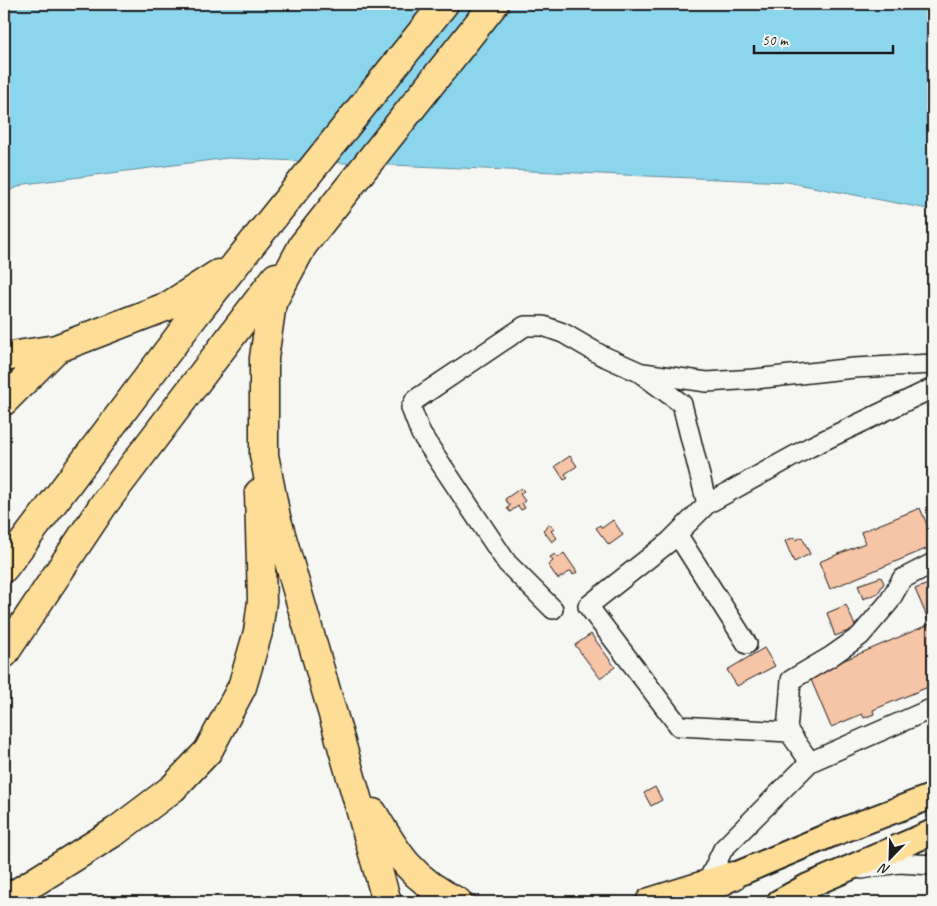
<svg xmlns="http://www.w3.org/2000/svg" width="937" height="906" font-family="Caveat,sans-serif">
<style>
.water{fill:#8cd6ed;stroke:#5f8c99}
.building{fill:#f6c4a6;stroke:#1c1c1c}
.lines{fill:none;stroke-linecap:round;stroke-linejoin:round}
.minor-casing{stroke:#1c1c1c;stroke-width:22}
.major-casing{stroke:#1c1c1c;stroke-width:28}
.highway-casing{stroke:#1c1c1c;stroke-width:31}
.minor{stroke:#f6f6f2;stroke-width:19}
.major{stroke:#fedd96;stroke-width:24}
.highway{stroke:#fedd96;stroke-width:28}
</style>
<rect width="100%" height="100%" fill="#f6f6f2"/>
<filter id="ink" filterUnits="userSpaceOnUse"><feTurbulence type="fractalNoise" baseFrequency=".02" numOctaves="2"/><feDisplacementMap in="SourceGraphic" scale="10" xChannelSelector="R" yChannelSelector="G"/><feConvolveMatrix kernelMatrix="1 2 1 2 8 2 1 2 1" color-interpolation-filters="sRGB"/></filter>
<g filter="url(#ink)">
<path class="water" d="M4,4H933V210L787,182L228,158L25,184L4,193Z"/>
<path class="building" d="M570,456L577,466L565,474L568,478L564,480L555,466Z
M521,488L524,491L520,494L525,501L522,503L525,508L521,510L518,506L510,512L507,508L510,506L505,499Z
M920,508L933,539V546L830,589L819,562L865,543L861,532Z
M613,520L623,535L609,545L596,528L600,525L602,528Z
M550,524L554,529L551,531L557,538L552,542L543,530Z
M795,537L796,540L802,537L810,554L794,562L785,541Z
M564,553L577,572L573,575L571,571L558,579L548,565L553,561L550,557L555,554L558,558Z
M881,577L884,583L878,593L863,599L858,585Z
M933,582V685L873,710L874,714L864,718L862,714L831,727L809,675L930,624L915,589Z
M846,605L856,628L835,636L827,613Z
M591,634L615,667L600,678L575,645Z
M764,648L775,666L737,686L727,670Z
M655,787L662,800L651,806L644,793Z"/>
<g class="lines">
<defs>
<path id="minor" d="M643,373L707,382L755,379L854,368L933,364
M677,534L747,644
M553,609L507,563L421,434L411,408L415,400L525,326H543L563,333L601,355L639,372L682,404L707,504
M787,732L791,680L830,657L860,636L889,602L902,579L933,563
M810,762L789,732L679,726L588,606L669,542L707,504L810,447L933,388
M862,869L899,863L933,865
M706,885L723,849L810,762L933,708"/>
<path id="major" d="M717,887L733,876L830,835L933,796
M779,902L808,886L933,832"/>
<path id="highway" d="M4,357L56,349L168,306L218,274
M4,401L56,349
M4,568L195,315L444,4
M4,654L104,504L276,277
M373,813C398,856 412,879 458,902
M4,901L116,831L173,788L208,751L242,687L258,632L262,601L259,493
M387,902L276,517L264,455V358L272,303L303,245L494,4
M650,902L733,876"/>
</defs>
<use href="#minor" class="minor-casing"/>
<use href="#major" class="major-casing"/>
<use href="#highway" class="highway-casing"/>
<use href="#minor" class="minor"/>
<use href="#major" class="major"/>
<use href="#highway" class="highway"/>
</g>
</g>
<rect width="937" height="906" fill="none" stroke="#f6f6f2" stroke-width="20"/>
<rect x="10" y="10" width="917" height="886" fill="none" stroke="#1c1c1c" stroke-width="2" filter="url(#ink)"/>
<g transform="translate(890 858) rotate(203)" stroke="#f6f6f2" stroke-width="4" paint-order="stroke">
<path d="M0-4L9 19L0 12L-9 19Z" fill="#1c1c1c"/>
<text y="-8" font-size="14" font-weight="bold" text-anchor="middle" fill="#1c1c1c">N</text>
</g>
<path d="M754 45v8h139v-8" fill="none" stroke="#1c1c1c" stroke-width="2.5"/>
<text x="762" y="45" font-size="15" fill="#1c1c1c" stroke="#f6f6f2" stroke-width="4" paint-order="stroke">50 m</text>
</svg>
